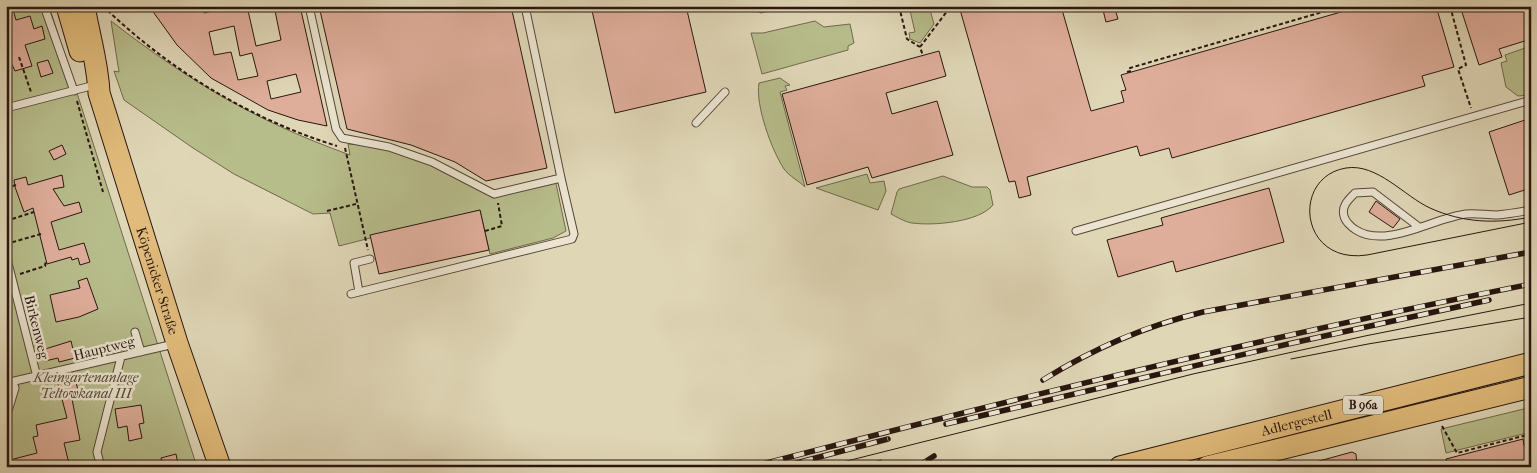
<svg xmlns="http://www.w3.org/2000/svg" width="1537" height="473" font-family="'IM FELL French Canon',serif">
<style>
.green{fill:#b7bc8b;stroke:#70694d}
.building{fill:#dfae9b;stroke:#29160f;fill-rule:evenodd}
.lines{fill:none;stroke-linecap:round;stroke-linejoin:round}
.lane-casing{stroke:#564639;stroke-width:9}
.primary-casing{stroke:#29160f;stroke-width:23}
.path{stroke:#29160f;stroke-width:2;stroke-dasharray:4 2.5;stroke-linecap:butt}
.lane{stroke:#eae4d0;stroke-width:7}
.primary{stroke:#e0bb7b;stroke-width:21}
.tram{stroke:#29160f;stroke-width:1}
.rail-casing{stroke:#29160f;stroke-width:5.5}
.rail{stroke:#eae4d0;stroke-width:4;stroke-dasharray:11;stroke-linecap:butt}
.labels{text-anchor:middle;stroke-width:5;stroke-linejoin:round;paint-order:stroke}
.shield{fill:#eae4d0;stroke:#635449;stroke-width:1}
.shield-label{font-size:12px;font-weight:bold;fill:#29160f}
.street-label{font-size:14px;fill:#29160f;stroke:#eae4d0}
.park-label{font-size:14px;font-style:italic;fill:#544834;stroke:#eae4d0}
</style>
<rect width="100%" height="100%" fill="#dfd6b6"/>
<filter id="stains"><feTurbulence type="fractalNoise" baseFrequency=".004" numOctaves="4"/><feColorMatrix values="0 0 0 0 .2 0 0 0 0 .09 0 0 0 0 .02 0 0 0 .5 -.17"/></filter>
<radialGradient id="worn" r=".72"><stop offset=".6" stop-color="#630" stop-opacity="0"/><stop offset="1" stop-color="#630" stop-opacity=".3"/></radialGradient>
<path class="green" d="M6,6H49L197,467H6Z
M744,6H789L761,13Z
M909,6H929L934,24L920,43L910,39L909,33L915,32Z
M111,21C190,82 256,121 350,155L348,144L389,147L432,162L494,194L555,179L566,231L553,238L490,254L480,210L339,246L330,213L313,214L234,174L193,148L124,100L114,71L119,72Z
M815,21L824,27L850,24L854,43L848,46V50L762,74L751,33H763Z
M1531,46V95L1518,96L1506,87L1501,63L1507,61L1505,55Z
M780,78L790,85L785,86L787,90L780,92L805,187C799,181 789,176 784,169C772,151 755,105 759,83Z
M867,174L870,183L884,181L886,191L878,210L816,188Z
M943,176L972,187H987L990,190L993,205C979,222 934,226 912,223C905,222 897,217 891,214L897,192L899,189Z
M1528,408L1531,410V432L1446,453L1441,429Z"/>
<path class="building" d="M6,6H12L16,20L30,16L34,29L42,26L45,39L25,45L32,66L15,71L10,60L6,48Z
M149,6H203L204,13L234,6H247L256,46L281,40L274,6H300L327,126L298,120L268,110L211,78L177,45ZM234,26L240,56L252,53L258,76L238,80L231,52L214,55L209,32ZM296,74L301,92L271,99L267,81Z
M319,6H511L547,168L486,181L455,162L411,145L347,129Z
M591,6H686L706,92L615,113Z
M959,6H1061L1091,111L1124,102L1121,91L1126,90L1121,75L1362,6H1436L1454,67L1422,76L1425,86L1172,158L1169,148L1140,156L1137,146L1027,177L1031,195L1019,198L1015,181L1009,182Z
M1102,6H1114L1118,19L1106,22Z
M1460,6H1531V39L1499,49L1502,57L1479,65Z
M939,51L946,76L886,93L892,114L937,101L953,155L872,178L868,167L807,185L782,94Z
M48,60L53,73L41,77L37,63Z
M1531,118V188L1509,195L1489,132Z
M62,145L66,154L54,160L49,151Z
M62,175L64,187L53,189L64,206L79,202L82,212L51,222L59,250L84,243L90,262L80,265L78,258L72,260L71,257L47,264L33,208L24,212L15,187L14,180L26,177L28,185Z
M1269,188L1284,242L1176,272L1173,261L1118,277L1107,240L1163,225L1161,218Z
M1376,201L1400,219L1393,228L1369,212Z
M480,210L489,250L379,274L370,235Z
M87,278L98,309L79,317L56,322L50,295L80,288L78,281Z
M71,341L75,358L59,362L58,358L45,361L42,350Z
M75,379L80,397L72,399L80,440L64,443L69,464L58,467H39V464L28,467H6V461L37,453L33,437L38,436L36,425L67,418L58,384Z
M141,405L144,423L139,424L142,438L129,441L127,426L118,428L115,409Z
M1523,439L1524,445L1531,444V460L1504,467H1447L1446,459Z
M1352,452L1356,454L1357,467H1309L1308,464Z
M176,454L178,464L163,467L161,458Z"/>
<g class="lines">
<defs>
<path id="lane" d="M44,6L74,91
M309,6L336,129L342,138L389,147L432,162L494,194L561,178L525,6
M6,108L91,86
M696,123L725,92
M1419,227L1373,192L1355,193C1349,199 1341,206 1344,216C1345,221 1351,227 1356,230C1386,249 1433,218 1466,214C1476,213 1486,215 1497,215C1508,214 1520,212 1531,210
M1076,231L1531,100
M6,255L37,377
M359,292L354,263L370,259
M351,294L572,239L574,234L561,178
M135,332L141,352
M6,383L174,344
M6,418L15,388L13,382
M101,467L97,452L121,357"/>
<g id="primary">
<path d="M67,6L80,51"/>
<path id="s1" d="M84,6C89,36 98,64 99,93L177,343L220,467"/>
<path id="s2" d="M1120,467L1531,363"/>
<path d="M1207,467L1531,387"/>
</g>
</defs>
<use href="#lane" class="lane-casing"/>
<use href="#primary" class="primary-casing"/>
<path class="path" d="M103,6C169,70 250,119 337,146
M899,6L907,39L920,47L923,56
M1450,6L1466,65L1458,69L1471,108
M920,47L948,10
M19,57L31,92
M1127,72L1131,71L1130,68L1343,6
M77,101L103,192
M345,148L368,250
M6,188L16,185
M327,211L356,204
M6,221L34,212
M485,231L502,226L498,203
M6,244L41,234
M20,274L45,266L46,260
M1442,426L1457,453L1531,434"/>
<use href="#lane" class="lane"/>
<use href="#primary" class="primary"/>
<path class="tram" d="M1531,217C1496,224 1463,223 1430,208C1404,196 1377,163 1346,168C1291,177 1299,265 1367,255L1531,222
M1291,359L1368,344L1531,317
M823,467L1193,374L1365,336L1531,303
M854,467L881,460"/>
<defs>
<path id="rail" d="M1043,380C1094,348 1145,326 1203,312L1531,252
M946,424L1288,344L1489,300
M751,467C1009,400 1269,336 1531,284
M781,467L888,439
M917,467L934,456"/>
</defs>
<use href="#rail" class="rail-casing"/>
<use href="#rail" class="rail"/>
</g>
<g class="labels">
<rect class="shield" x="1343" y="395.5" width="40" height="19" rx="4"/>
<g class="shield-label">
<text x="1363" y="409">B 96a</text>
</g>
<g class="street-label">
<text dy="5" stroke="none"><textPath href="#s1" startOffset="285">Köpenicker Straße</textPath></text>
<text transform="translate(37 327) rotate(76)" y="5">Birkenweg</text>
<text transform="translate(104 348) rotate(-14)" y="5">Hauptweg</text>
<text dy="5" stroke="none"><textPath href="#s2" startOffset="182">Adlergestell</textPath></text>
</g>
<g class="park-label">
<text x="86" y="382">Kleingartenanlage<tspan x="86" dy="16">Teltowkanal III</tspan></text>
</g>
</g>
<rect width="1537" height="473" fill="none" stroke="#dfd6b6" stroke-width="25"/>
<rect x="8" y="8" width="1522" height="458" fill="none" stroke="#29160f" stroke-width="2.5"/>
<rect x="12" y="12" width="1512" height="448" fill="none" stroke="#29160f"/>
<rect width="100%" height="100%" filter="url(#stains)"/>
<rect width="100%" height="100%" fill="url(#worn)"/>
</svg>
